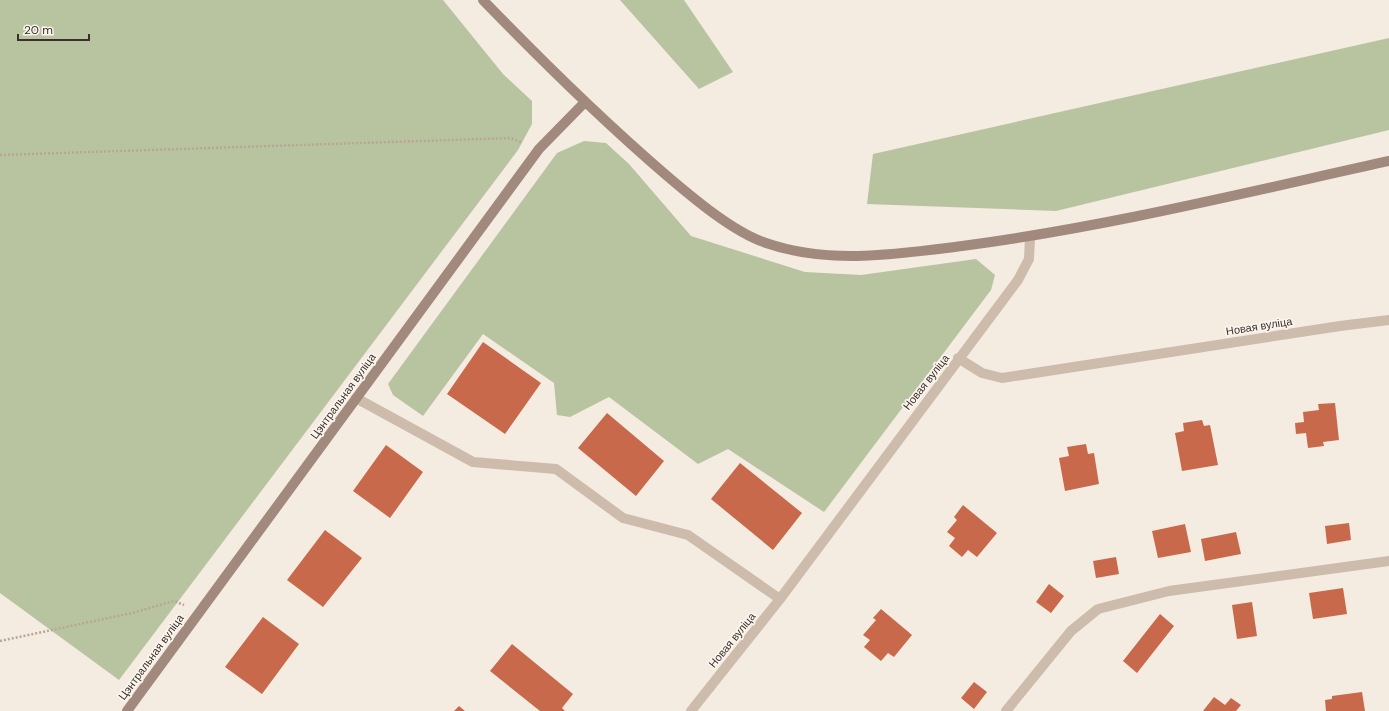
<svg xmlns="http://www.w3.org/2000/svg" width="1389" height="711" font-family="'DM Sans',sans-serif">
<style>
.green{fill:#b8c4a0}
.building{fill:#c8694b}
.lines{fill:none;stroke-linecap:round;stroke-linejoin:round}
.path{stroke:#b9a596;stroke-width:2.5;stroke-dasharray:2 2;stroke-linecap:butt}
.lane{stroke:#cdbbac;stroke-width:10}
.street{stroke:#cdbbac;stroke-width:10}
.secondary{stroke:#a18a7d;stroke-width:10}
.labels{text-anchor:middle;stroke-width:3.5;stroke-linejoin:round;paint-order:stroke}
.street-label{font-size:11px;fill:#3b302b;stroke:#fbf5ee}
</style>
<rect width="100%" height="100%" fill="#f4ebe1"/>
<path class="green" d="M0,0H443L503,74L532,101V124L518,150L119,680L0,593Z
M620,0H684L733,72L699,89Z
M1389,38V130L1056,211L867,204L873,154Z
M584,141L606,143L629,164L691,236L805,272L861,275L976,259L995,275L991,290L824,512L728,449L698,464L609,397L570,417L557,415L554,383L483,334L423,416L393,395L388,384L557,153Z"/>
<path class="building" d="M483,342L541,383L505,434L447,394Z
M1335,403L1339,440L1323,442L1324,446L1308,448L1306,433L1296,434L1295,423L1304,422L1303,412L1319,410L1318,404Z
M607,413L664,461L636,496L578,448Z
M1202,420L1204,426L1210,425L1218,465L1182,471L1175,433L1184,431L1183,423Z
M1086,444L1088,454L1094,453L1099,484L1065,491L1059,458L1069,456L1067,447Z
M386,445L423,472L390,518L353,491Z
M740,463L802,513L773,550L711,499Z
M963,505L997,533L977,557L968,550L962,557L949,546L955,538L947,532L957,520L954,517Z
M1349,523L1351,540L1327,544L1325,526Z
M1185,524L1191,552L1158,558L1152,531Z
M325,530L362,558L323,607L287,580Z
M1236,532L1241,554L1205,561L1201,539Z
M1116,557L1119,574L1096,578L1093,561Z
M1049,584L1064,596L1051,613L1036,602Z
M1343,588L1347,614L1313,619L1309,593Z
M1252,602L1257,636L1237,639L1232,605Z
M881,609L912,635L894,657L888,653L881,661L864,647L870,640L863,635L876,620L873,618Z
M1160,614L1174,626L1137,673L1123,661Z
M263,617L299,644L262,694L225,667Z
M512,644L573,694L562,708L565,711H540L490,671Z
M974,682L987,692L974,709L961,698Z
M1362,692L1365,711H1326L1325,700L1332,699V696Z
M1214,697L1225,705L1231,698L1241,705L1236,711H1203Z
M459,706L465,711H454Z"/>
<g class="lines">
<path class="path" d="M0,155L511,138L522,143
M0,641L132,613L174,601L184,605"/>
<path class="lane" d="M356,398L473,462L556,469L623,518L688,535L780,599
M1006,711L1071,631L1098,609L1169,591L1389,561"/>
<path class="street" d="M958,358L982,373L1002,378L1340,326L1389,320
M691,711L780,599L1018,280L1029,259L1030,237"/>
<path class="secondary" d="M483,0C542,61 602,120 666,175C693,198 733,232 766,243C829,265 898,254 962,246C1106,227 1248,192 1389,161
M127,711L539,149L585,102"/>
</g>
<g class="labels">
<g class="street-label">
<text transform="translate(1259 326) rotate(-9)" y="4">Новая вуліца</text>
<text transform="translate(926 382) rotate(-52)" y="4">Новая вуліца</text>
<text transform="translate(343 396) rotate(-54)" y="4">Цэнтральная вуліца</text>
<text transform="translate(732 640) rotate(-51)" y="4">Новая вуліца</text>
<text transform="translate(151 657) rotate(-54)" y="4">Цэнтральная вуліца</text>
</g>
</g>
<path d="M18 34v6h71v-6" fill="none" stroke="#3b302b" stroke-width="2"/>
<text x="24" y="34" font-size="12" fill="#3b302b" stroke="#fbf5ee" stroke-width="3" paint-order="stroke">20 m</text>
</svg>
